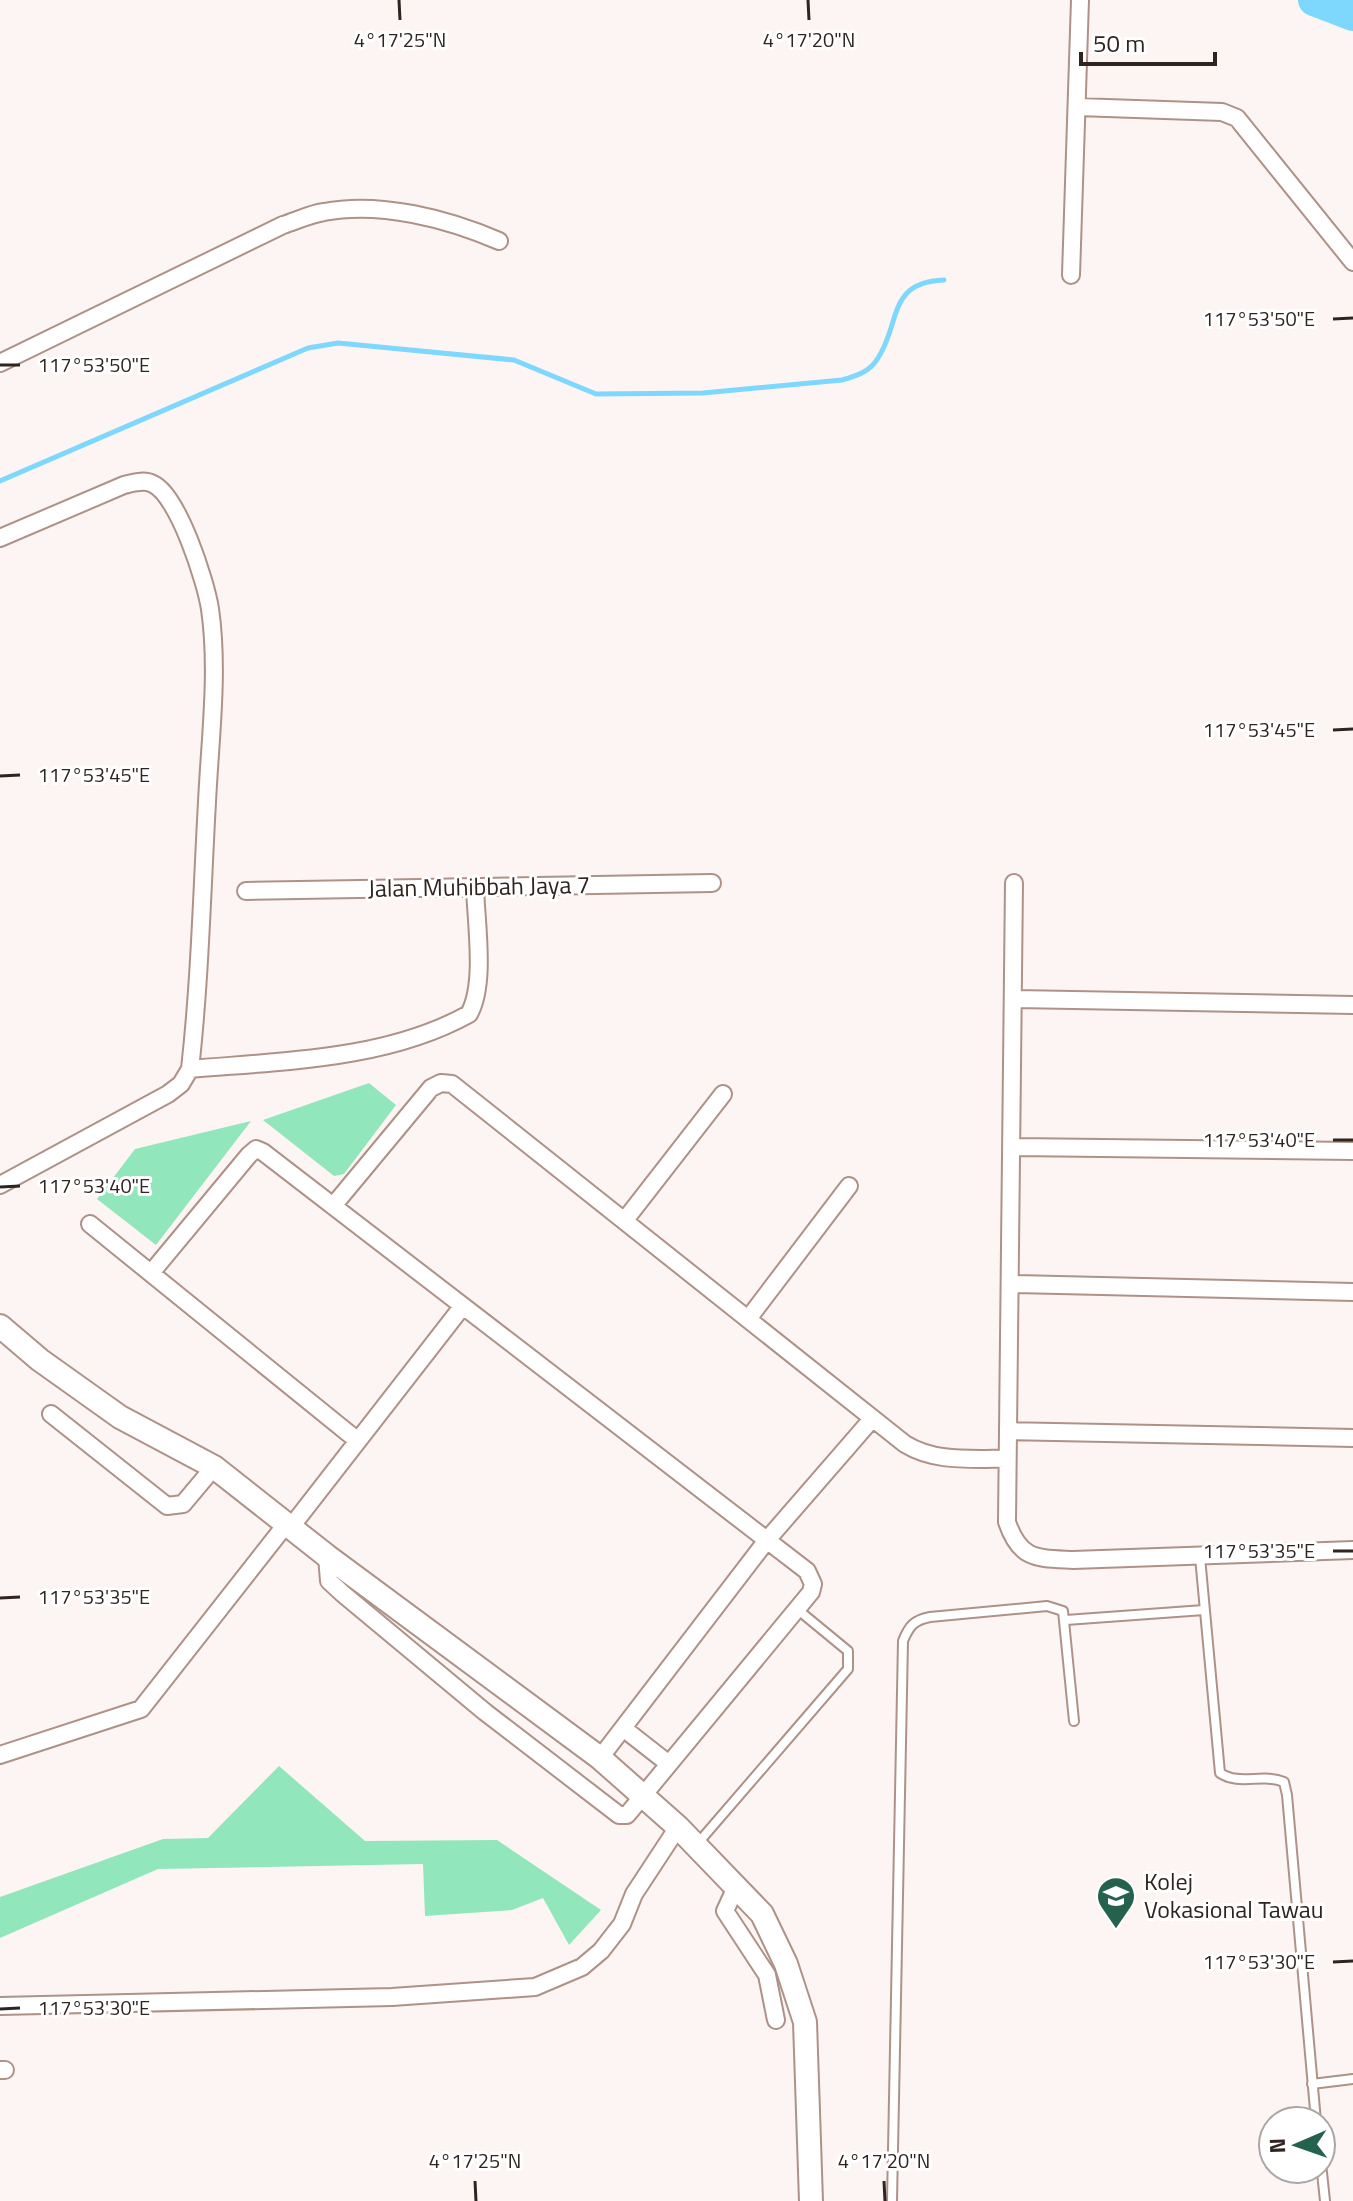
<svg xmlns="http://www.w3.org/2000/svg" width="1353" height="2201" font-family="'Titillium Web',sans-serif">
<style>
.green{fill:#92e6bc}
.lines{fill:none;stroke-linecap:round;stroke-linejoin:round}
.stream{stroke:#7ed8fd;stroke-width:5}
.river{stroke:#7ed8fd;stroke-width:32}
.lane-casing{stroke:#ae9287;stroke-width:12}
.street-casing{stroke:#ae9287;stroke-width:20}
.secondary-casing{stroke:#ae9287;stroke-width:26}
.lane{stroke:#fff;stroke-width:8}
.street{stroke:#fff;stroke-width:16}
.secondary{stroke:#fff;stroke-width:22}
.ticks{fill:none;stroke:#2f2420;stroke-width:3}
.labels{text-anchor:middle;stroke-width:6;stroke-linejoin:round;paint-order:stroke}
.street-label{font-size:24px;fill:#2f2420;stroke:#fff}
.poi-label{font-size:24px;fill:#2f2420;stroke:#fff;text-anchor:start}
.ticks-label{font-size:20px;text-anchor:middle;fill:#2f2420;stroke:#fff;stroke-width:6;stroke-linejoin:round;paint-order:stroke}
</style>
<rect width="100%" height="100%" fill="#fcf5f3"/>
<path class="green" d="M369,1083L396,1105L344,1174L334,1176L263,1120Z
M251,1121L156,1245L97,1199L135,1149Z
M279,1766L365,1841L497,1840L601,1910L569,1945L543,1898L512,1910L425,1916L423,1864L158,1869L0,1938V1897L163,1839L208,1838Z"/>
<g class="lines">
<path class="stream" d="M0,481L308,348L338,343L514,360L596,394L703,393L842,380C856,376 870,372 878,358C901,323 887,282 944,280"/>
<path class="river" d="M1314,0L1353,15"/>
<defs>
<path id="lane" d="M1200,1557L1220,1773C1239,1786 1263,1773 1284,1782L1287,1795L1316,2121
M1066,1620L1204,1610
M698,1843L848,1669V1651L797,1609
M1312,2084L1353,2079
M1321,2163L1325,2201
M892,2201L903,1641C909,1626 914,1620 930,1617L1047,1606L1063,1611L1074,1721"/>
<path id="street" d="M1078,107L1222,112L1237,118L1353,262
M1071,275L1080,0
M0,363L283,225C296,221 310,214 324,212C380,201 448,219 499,241
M0,538L124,485C133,483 144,479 153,484C178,495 206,582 210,609C219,671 210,739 207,802C202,891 200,980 190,1069L181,1084L168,1094L0,1185
M1014,883L1007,1522C1020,1560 1036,1558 1073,1560L1353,1550
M246,891L712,883
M1015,999L1353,1005
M190,1069C283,1061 386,1060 469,1014C486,984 476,923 475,887
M1012,1147L1353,1151
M333,1206L431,1088L441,1083L452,1084L905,1444C936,1463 972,1458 1007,1459
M625,1220L723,1094
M90,1224L358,1441
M151,1273L249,1155L256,1149L263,1152L807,1571L813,1584L811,1592L627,1815H619L485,1712L342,1593L329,1581L327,1556
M1011,1284L1353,1292
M748,1319L849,1186
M51,1414L167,1506L183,1504L214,1467
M1009,1431L1353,1438
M291,1527L462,1307
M623,1728L669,1764
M0,1755L141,1709L287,1523
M600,1758L767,1540L872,1419
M736,1887L725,1911L767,1975L776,2020
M0,2006L392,1997L535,1987L582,1967L601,1951L622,1924L634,1894L678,1827
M0,2070H5"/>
<path id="secondary" d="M0,1326L40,1360L120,1417L214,1467L327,1556L600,1758L678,1827L762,1914L786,1964L805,2022L811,2201"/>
</defs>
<use href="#lane" class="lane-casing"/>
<use href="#street" class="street-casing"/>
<use href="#secondary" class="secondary-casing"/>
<use href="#lane" class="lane"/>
<use href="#street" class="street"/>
<use href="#secondary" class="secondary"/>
</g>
<path class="ticks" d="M399,0L400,20M808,0L809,20M1333,319L1353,318M0,365H20M1333,730L1353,729M0,776L20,775M1333,1140H1353M0,1187L20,1186M1333,1551H1353M0,1598L20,1597M1333,1962L1353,1961M0,2009L20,2008M475,2181L476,2201M884,2181L885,2201"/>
<defs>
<symbol id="university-pin" viewBox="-11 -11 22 30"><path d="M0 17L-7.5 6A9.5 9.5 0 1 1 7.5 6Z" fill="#25624e" stroke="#fff"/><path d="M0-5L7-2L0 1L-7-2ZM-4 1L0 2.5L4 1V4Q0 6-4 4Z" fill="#fff"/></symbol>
</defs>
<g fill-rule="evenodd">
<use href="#university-pin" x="1094" y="1874" width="44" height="60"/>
</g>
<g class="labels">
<g class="street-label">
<text transform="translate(479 887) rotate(-1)" y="8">Jalan Muhibbah Jaya 7</text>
</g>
<g class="poi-label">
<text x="1144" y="1890">Kolej<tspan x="1144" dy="28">Vokasional Tawau</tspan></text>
</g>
</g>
<g class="ticks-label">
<text x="400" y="47">4°17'25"N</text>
<text x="809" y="47">4°17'20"N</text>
<text x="1259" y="326">117°53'50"E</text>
<text x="94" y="372">117°53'50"E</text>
<text x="1259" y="737">117°53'45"E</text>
<text x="94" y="782">117°53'45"E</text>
<text x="1259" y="1147">117°53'40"E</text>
<text x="94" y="1193">117°53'40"E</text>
<text x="1259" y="1558">117°53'35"E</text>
<text x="94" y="1604">117°53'35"E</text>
<text x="1259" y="1969">117°53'30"E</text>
<text x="94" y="2015">117°53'30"E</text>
<text x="475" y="2168">4°17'25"N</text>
<text x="884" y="2168">4°17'20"N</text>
</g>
<g transform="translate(1297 2145) rotate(268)"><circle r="38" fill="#ffffff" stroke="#aca7a6" stroke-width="2"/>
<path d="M0-6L14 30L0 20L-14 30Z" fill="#25624e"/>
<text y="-12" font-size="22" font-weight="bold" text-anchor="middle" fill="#2f2420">N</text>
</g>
<path d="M1081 52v12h134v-12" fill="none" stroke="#2f2420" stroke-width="4"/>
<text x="1093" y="52" font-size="24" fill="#2f2420" stroke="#ffffff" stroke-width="6" paint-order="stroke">50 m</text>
</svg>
